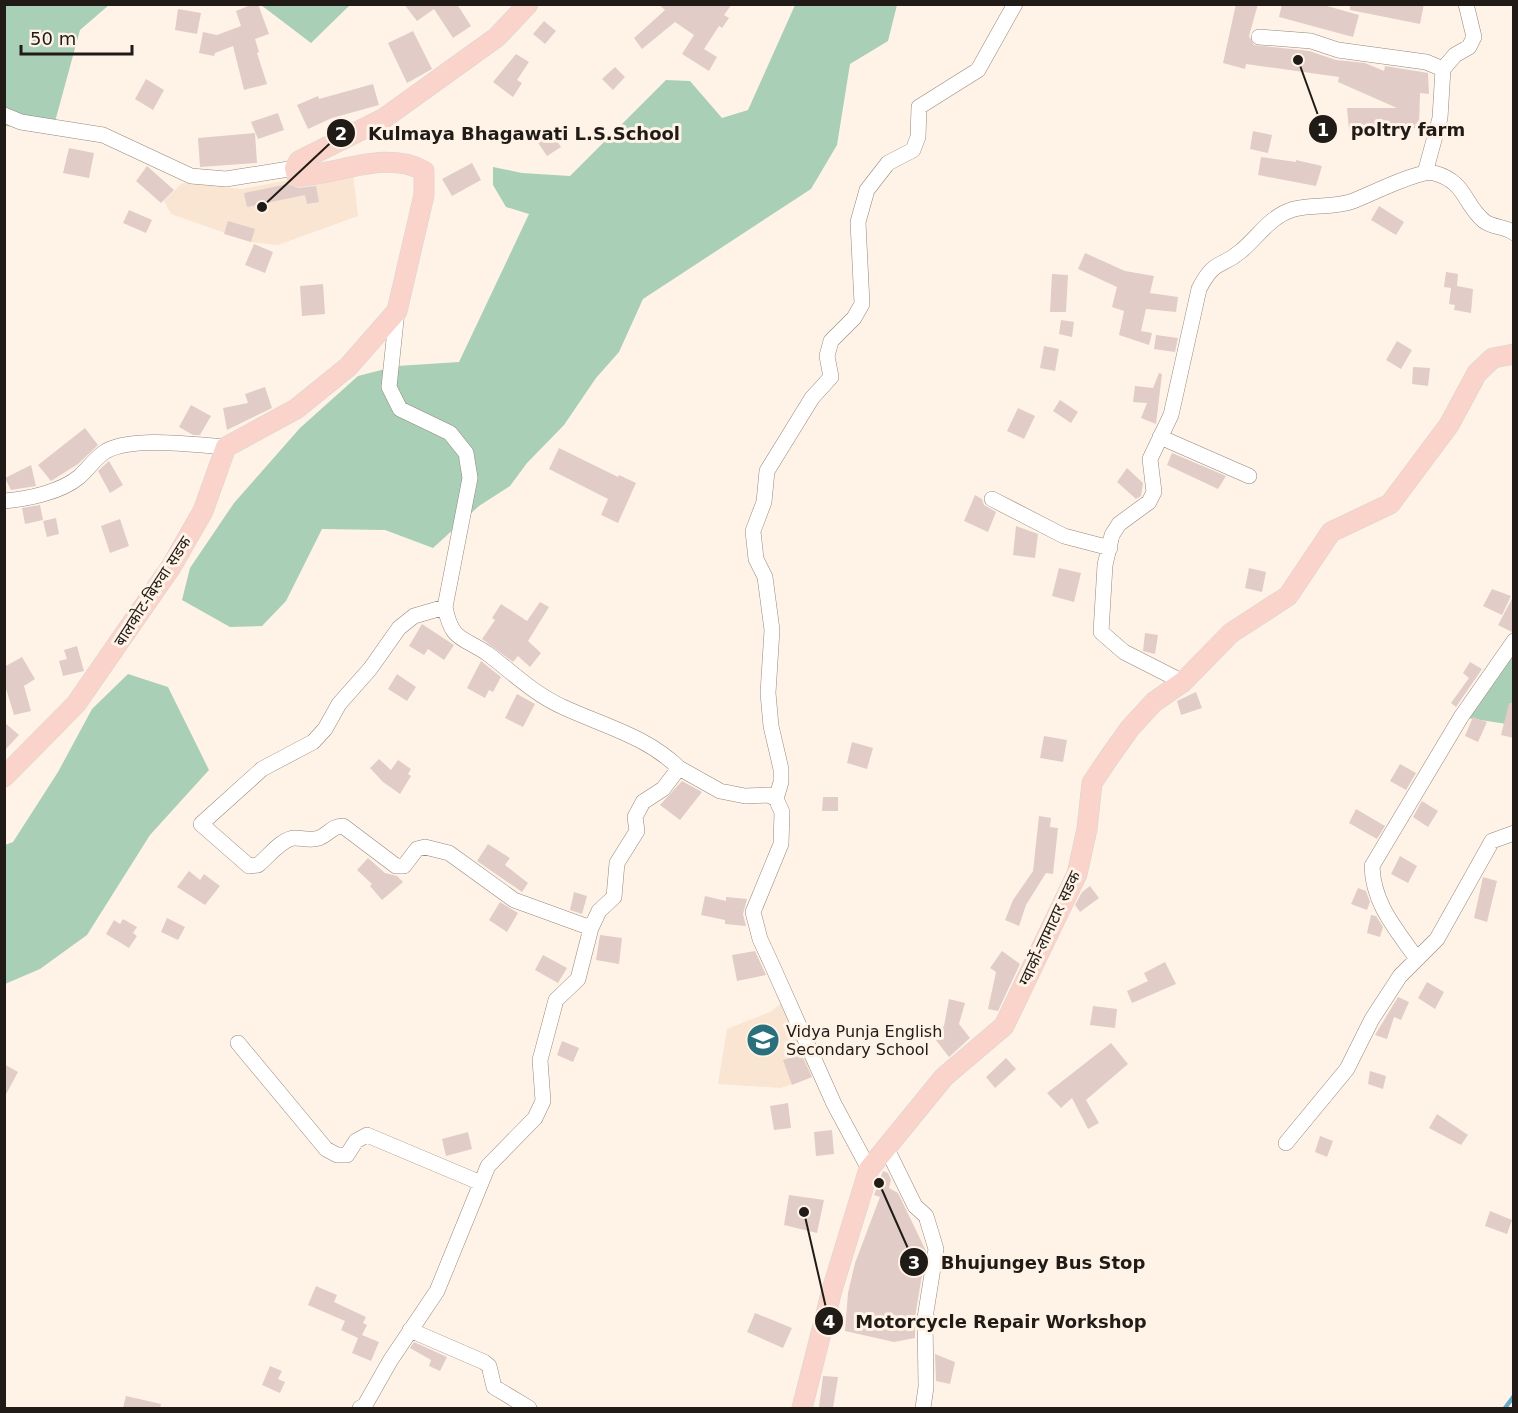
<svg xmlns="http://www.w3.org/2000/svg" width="1518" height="1413" font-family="'DejaVu Sans','Noto Sans Devanagari',sans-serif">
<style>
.built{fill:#f9e5d1}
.green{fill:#a9cfb7}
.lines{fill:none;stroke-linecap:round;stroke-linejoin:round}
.stream{stroke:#69adc8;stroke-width:4.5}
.building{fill:#e1ccc8}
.minor-casing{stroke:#94877a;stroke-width:16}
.major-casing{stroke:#d7d6d5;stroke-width:21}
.minor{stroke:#fff;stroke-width:15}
.major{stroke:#fad3ca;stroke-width:20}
.labels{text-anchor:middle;stroke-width:6;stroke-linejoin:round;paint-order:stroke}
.street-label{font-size:16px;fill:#201b16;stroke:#fff3e8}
.poi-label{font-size:16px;fill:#201b16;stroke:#fff3e8;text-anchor:start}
.leader{fill:none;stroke:#201b16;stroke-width:2}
.callout-dot{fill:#201b16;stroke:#fff3e8;stroke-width:2}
.mark-label{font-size:18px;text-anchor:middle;font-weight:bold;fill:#fff}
.callout-label{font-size:18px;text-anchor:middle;font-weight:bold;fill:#201b16;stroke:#fff3e8;stroke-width:6;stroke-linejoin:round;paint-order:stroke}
</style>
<rect width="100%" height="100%" fill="#fff3e8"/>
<path class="built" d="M353,174L358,216L278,245L251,242L171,214L164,201L182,183L242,189L313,175Z
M786,1000L812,1077L781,1088L718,1084L727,1029L770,1012Z"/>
<path class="green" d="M4,5H109L80,30L53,129L5,126Z
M261,5L350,4V5L311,43Z
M795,5H897L888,41L850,64L837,145L811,189L643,299L619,352L596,378L564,425L527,463L510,486L479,506L433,548L385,530L322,529L286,601L262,626L230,627L182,600L190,568L234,503L300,428L358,376L397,366L459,362L529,214L506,207L493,185V167L522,173L570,176L666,80L690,81L722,118L748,110Z
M1513,654V725L1461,717Z
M128,674L168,687L209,770L150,835L87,935L40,969L5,984V845L13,842L58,772L92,709Z"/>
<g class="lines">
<path class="stream" d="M1505,1408L1514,1396"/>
</g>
<path class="building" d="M253,4H258L269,34L255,39L259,52L257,53L267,84L244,90L233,46L215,53L214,56L199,53L203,32L217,35L241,26L236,11Z
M404,4H457L471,26L453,38L434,9L417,21Z
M658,4H732L724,15L729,18L722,28L719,26L704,49L717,57L709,71L682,54L694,35L675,22L642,49L634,38L665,10Z
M1236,4H1258L1249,36L1254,45L1309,51L1336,60L1365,63L1384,71L1385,66L1428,73L1429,94L1420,93L1419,128L1349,130L1347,108H1397L1338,82L1339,77L1246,64L1245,69L1223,63Z
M1282,4H1320L1359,15L1353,37L1279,17Z
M1350,4H1424L1420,24L1350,10Z
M178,9L201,13L197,34L175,30Z
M544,21L556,31L545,44L533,34Z
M413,31L432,69L407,83L388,43Z
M516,54L529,62L517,80L522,83L513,97L493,82Z
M615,67L625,77L613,90L602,79Z
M146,79L164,90L153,110L135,99Z
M373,84L379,105L332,118L308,129L297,105L318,96L319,99Z
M278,113L284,130L258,139L251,122Z
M548,127L561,147L547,156L534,137Z
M1253,131L1272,135L1268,153L1250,149Z
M255,133L257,163L200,167L198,138Z
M69,148L94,153L89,178L63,173Z
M1261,157L1296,162V160L1322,166L1316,186L1258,175Z
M472,163L481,180L452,196L442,179Z
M147,166L174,190L161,203L136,181Z
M288,184L298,188L316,186L319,202L307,204L305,195L247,207L244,193Z
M1379,206L1404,222L1396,235L1371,220Z
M129,210L152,220L146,233L123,223Z
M228,221L255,229L251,242L224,234Z
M254,244L273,252L265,273L245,265Z
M1085,253L1125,271L1154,276L1150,293L1178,297L1176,312L1146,309L1141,331L1152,333L1149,345L1119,335L1124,311L1112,307L1117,287L1078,269Z
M1446,272L1458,274L1457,286L1473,289L1471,313L1454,310L1455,305L1449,304L1451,288L1444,287Z
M1052,274L1068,275L1066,312H1050Z
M323,284L325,314L302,316L300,286Z
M1061,320L1074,322L1072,337L1059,334Z
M1156,335L1178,338L1175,352L1154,349Z
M1397,341L1412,350L1401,369L1386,360Z
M1044,346L1059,349L1055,371L1040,368Z
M1413,367L1430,368L1428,386L1412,384Z
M1159,373L1162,374L1156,424L1141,418L1147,403L1133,402L1135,386L1153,388Z
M265,387L272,408L227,430L223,408L248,403L245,394Z
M1060,400L1078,412L1071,423L1053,411Z
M191,405L211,416L200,435H193L179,427Z
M1018,408L1035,416L1024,439L1007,431Z
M85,428L98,445L78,464L51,481L38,465Z
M559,448L618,477L619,475L636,483L618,523L601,515L608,499L549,469Z
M1172,453L1226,476L1218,489L1167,465Z
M109,461L123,485L110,493L98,471Z
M31,465L36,486L11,490L5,478Z
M1127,468L1143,483L1141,496L1136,499L1117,482Z
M975,495L982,499L984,505L996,512L988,532L964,521Z
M40,505L43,520L25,524L22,508Z
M56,518L59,534L47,537L43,521Z
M120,519L129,546L110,553L101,526Z
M1016,526L1038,534L1035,558L1013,555Z
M1059,568L1081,573L1074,602L1052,596Z
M1249,568L1266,572L1262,592L1245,588Z
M1492,589L1511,596L1502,615L1483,606Z
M1514,595V631L1512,632L1498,625Z
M540,602L549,607L528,641L541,653L530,667L518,656L513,662L482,639L495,620L492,618L501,604L527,621Z
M422,624L454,645L444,660L428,649L424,655L409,646Z
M1145,633L1158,635L1155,654L1143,651Z
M77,646L84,671L63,676L59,661L67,659L64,650Z
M22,657L35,679L24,686L31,711L14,715L4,682V667Z
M481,661L501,677L493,692L489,690L485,698L467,688Z
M1470,662L1482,669L1456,707L1451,703L1469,678L1463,673Z
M397,674L416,687L407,701L388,689Z
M1196,692L1202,708L1181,715L1177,701Z
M517,694L535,704L523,727L505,718Z
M1509,703H1514V738L1501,735Z
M1473,717L1487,722L1478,742L1465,736Z
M4,722L19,735L4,751Z
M1044,736L1067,740L1063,762L1040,758Z
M852,742L873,748L867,769L847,763Z
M379,759L391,770L398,760L411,769L408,774L411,776L400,794L383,782L370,768Z
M1400,764L1416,773L1406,790L1390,781Z
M682,781L702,792L680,820L660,805Z
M823,797H838V811H822Z
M1422,801L1438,811L1428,827L1413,817Z
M1356,809L1385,826L1377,839L1349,823Z
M1039,816L1051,818L1050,827L1058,828L1053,874L1046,873L1026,905L1019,926L1005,920L1013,900L1033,871Z
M488,844L510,858L505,865L528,883L522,892L477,861Z
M1400,856L1417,866L1408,883L1391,874Z
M368,858L385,873L397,876L403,882L382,900L370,886L372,884L357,870Z
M189,871L200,880L204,874L220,886L205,905L177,887Z
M1483,877L1497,881L1487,922L1474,918Z
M1090,886L1099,898L1080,912L1075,905L1082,892Z
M1358,888L1366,891L1370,902L1367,910L1351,904Z
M574,892L587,896L582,914L570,910Z
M705,896L726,901V897L747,899L743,914L746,926L725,924V920L701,915Z
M500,902L518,913L507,932L489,920Z
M1371,915L1376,916L1383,927L1380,937L1367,933Z
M167,918L185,927L178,940L161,932Z
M123,919L137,927L133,933L137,936L129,948L106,934L114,920L120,924Z
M600,935L622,938L619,964L596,960Z
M755,951L766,975L737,981L732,955Z
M1002,951L1020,964L998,1011L988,1009L996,972L990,968Z
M543,955L567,968L558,983L535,970Z
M1165,962L1176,984L1132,1003L1127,991L1148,981L1144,973Z
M1427,982L1444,992L1435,1009L1418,998Z
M1398,997L1409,1002L1401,1020L1394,1017L1387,1039L1375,1035Z
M949,999L965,1003L959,1024L970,1038L949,1057L932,1035L944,1026Z
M1093,1006L1117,1009L1115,1028L1090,1025Z
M562,1041L579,1048L573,1062L557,1055Z
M1111,1043L1128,1064L1086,1100L1099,1123L1088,1129L1072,1098L1061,1108L1047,1093Z
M801,1054L812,1077L792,1085L783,1060Z
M1006,1058L1016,1069L995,1088L986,1077Z
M4,1064L18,1072L4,1098Z
M1370,1071L1386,1076L1383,1089L1368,1084Z
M788,1103L791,1128L774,1130L770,1106Z
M1437,1114L1468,1135L1461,1145L1429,1128Z
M832,1130L834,1154L816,1156L814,1132Z
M468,1132L472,1149L446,1156L442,1139Z
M1320,1136L1333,1141L1327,1157L1315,1152Z
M883,1171L888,1173L891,1180L889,1188L898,1193L926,1251L915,1317V1338L894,1342L845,1331L848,1293L855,1263L880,1197L874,1195Z
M789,1195L824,1200L817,1233L784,1225Z
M1490,1211L1512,1220L1507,1234L1485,1226Z
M316,1286L337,1295L334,1302L366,1317L363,1323L367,1325L362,1335L379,1342L371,1361L352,1353L358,1338L341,1330L345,1321L308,1305Z
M755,1313L792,1328L783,1348L747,1332Z
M414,1342L447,1357L440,1371L429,1366L431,1360L410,1348Z
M935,1354L955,1362L950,1384L936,1381Z
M270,1366L282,1371L278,1379L285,1382L280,1393L262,1385Z
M823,1376L838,1377L833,1408L819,1407Z
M126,1396L161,1404L160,1408H123Z"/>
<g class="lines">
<defs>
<path id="minor" d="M1259,37L1311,41L1338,50L1426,62L1443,69
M4,115L21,122L103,135L191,176L226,179L295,168
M1425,173L1440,118L1443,69L1455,55L1469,47L1474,37L1466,4
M1160,437L1249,476
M992,499L1064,536L1110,548
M4,501C28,499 61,492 79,477C88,469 96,457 106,451C134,436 195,445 226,447
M445,607L414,616L399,628L370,669L339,704L325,729L313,742L262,769L201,824L249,866L258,865C268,857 282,838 295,838C303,838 311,841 319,838C329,834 332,826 343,826L396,866H404L417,849L425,847L449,853L514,900L591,928
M1183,682L1124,652L1101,632L1105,565L1112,535L1119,524L1149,502L1154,492L1150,459L1171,415L1199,289C1215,258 1220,269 1241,251C1259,236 1270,216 1294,209C1313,204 1335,208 1353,201C1369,195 1420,169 1434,173C1467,182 1463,204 1484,221C1493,228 1505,226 1514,233
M679,768L720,791L745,796L769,795L776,799L782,812L781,844L753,912L760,939L772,965L834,1104L869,1169
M776,799L781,782V769L771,726L768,693L772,630L765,577L756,559L753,531L764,502L767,471L812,398L831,377L827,356L831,341L854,318L862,304L858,222L867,190L888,163L913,150L918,137L919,107L978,70L1015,4
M1417,959C1396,929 1373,904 1372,866L1461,717L1514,641
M238,1043L326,1149L337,1155H347L356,1141L367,1135L481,1183
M1286,1143L1347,1069L1372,1019L1400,976L1437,939L1492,841L1514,833
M886,1147L915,1206L926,1216L936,1249L925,1318L926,1387L923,1408
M410,1330L484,1362L489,1366L494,1387L529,1408
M360,1408L365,1405L390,1361L437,1291L488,1166L535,1118L543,1101L540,1060L556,1000L578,979L591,928L599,911L614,897L617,863L637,831L635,817L643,802L663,789L679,768C646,736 604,726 563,707C534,694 513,673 488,654C462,636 452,642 445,607L470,478L466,453L450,433L400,409L389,387L397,311"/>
<path id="major" d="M4,777L76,704L171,567L203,511L226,447L296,409L348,367L397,311L424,195V171C386,149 338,175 297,176L295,168L299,161L383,119L497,37L528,4
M802,1408L832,1290L869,1169L944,1077L1004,1026L1077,874L1087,829L1092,783L1108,759L1130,728L1154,702L1183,682L1231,633L1288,596L1331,532L1390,504L1449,425L1477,373L1493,358L1514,354"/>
</defs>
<use href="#minor" class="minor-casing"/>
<use href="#major" class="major-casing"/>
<use href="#minor" class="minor"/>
<use href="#major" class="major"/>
</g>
<defs>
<symbol id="school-disc" viewBox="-11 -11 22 22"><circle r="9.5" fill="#29707c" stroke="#fff3e8"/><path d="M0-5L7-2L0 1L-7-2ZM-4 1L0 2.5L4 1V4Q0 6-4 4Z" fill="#fff"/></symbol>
</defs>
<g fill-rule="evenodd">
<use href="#school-disc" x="744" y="1021" width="38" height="38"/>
</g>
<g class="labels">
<g class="street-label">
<text transform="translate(152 591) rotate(-57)" y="6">बालकोट-बिरुवा सडक</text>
<text transform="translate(1049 928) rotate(-65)" y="6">ग्वार्को-लामाटार सडक</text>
</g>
<g class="poi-label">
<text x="786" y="1037">Vidya Punja English<tspan x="786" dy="18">Secondary School</tspan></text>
</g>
</g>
<path class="leader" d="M1298 60L1323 129M262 207L341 133M879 1183L914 1262M804 1212L829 1321"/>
<g class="callout-dot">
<circle cx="1298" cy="60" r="6"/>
<circle cx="262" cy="207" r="6"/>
<circle cx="879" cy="1183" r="6"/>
<circle cx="804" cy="1212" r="6"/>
<circle cx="1323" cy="129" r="15"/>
<circle cx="341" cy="133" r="15"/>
<circle cx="914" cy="1262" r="15"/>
<circle cx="829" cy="1321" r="15"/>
</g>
<g class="mark-label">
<text x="1323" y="136">1</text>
<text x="341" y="140">2</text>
<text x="914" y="1269">3</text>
<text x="829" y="1328">4</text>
</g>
<g class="callout-label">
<text x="1408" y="136">poltry farm</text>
<text x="524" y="140">Kulmaya Bhagawati L.S.School</text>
<text x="1043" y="1269">Bhujungey Bus Stop</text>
<text x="1001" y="1328">Motorcycle Repair Workshop</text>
</g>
<rect width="1518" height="1413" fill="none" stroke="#201b16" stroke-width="12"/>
<path d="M21 45v9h111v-9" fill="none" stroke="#201b16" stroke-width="3"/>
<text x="30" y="45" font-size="18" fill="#201b16" stroke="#fff3e8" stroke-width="4.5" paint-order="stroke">50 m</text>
</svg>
